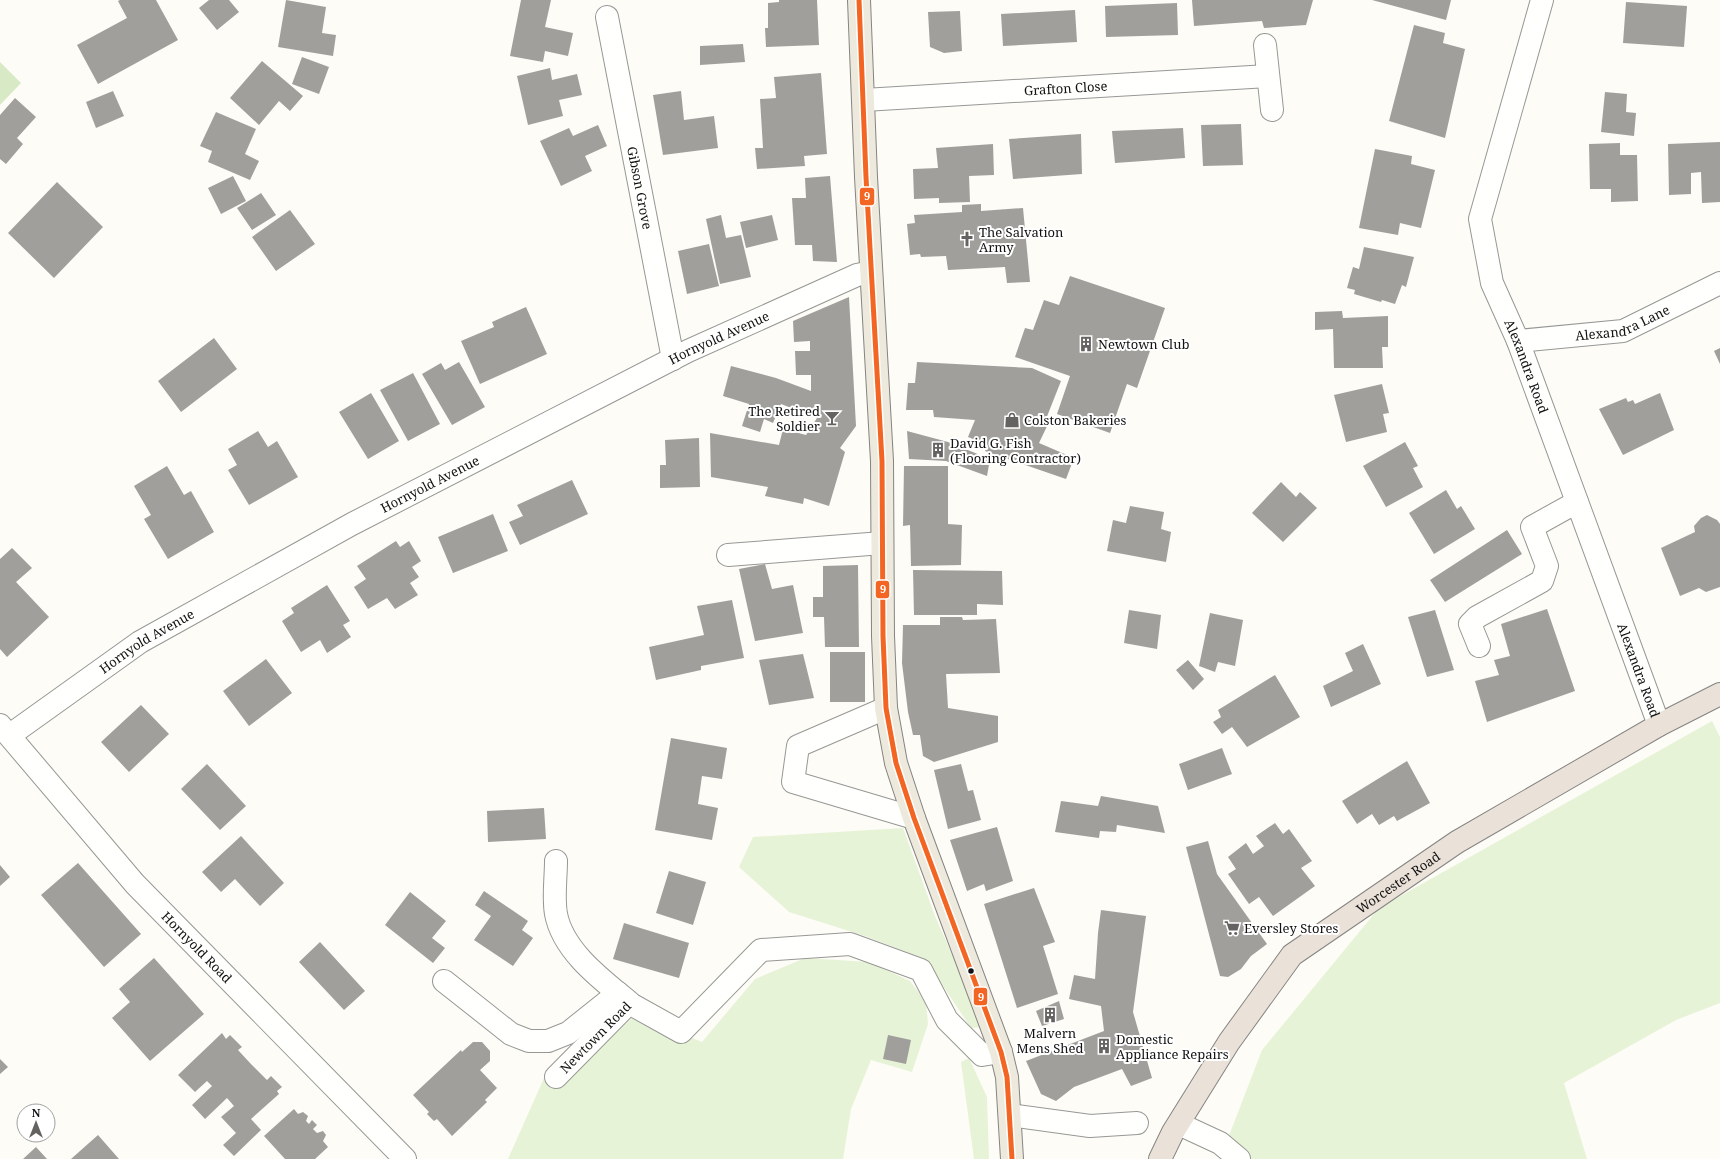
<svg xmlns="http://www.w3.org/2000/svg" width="1720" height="1159" font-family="'Noto Serif',serif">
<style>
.green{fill:#e7f3d7}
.forest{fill:#d8eac5}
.building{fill:#a19f9c}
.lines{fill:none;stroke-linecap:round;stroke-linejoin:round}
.minor-casing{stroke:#979795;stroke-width:24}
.major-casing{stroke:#858482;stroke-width:24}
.highway-casing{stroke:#858482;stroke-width:24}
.minor{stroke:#fffffe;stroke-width:22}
.major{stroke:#ede9dc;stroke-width:22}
.highway{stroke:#eae1d8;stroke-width:22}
.bus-1-casing{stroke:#fff;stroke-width:8}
.bus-1{stroke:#f26522;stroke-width:5}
.bus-dot{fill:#111;stroke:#fff;stroke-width:1.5}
.labels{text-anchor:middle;stroke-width:4;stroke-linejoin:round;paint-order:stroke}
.street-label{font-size:13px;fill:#111;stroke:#fff}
.poi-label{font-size:13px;fill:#111;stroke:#fff;text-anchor:start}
.line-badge{stroke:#fff;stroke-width:1.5}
.badge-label{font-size:11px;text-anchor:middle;font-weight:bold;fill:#fff}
</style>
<rect width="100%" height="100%" fill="#fdfcf7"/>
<path class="green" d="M1712,721L1720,737V1003L1676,1020L1564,1083L1587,1159H1220L1262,1050L1379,908Z
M903,828L935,916L984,1027L971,1028L925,959L865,936L789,912L739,867L753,837Z
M805,958L869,962L910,981L926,1002L928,1024L912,1072L871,1060L851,1109L843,1159H508L548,1069L562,1085L636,1014L702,1042L755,979Z
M969,1058L987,1097L989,1159H974L961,1062Z"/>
<path class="forest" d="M0,62L21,83L0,105Z"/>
<path class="building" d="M120,0H156L178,40L98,84L77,45L127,18L118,1Z
M209,0H229L239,12L217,30L199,8Z
M286,0L326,7L322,33L336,35L333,56L278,47Z
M521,0H551L545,27L573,33L568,56L545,51L543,62L510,56Z
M779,0H817L819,45L766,47L765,28H768V3L779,2Z
M1192,0H1313L1306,25L1264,28L1262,21L1194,26Z
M1372,0H1451L1446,20Z
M1626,2L1687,6L1684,47L1623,43Z
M1177,3L1178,35L1106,37L1105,6Z
M1075,10L1077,42L1003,46L1001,14Z
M960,11L962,51L944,53L930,47L928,12Z
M1414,25L1445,33L1443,43L1465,49L1445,138L1389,121Z
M743,44L745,62L700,65V46Z
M302,57L329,67L319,94L292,84Z
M262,61L303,96L290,111L279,101L259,125L230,98Z
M550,68L552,80L577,74L582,95L559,100L563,116L528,125L517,76Z
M821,73L827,154L804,156L805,166L757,169L755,148H763L760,99L776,98L774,77Z
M113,91L124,116L96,128L86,102Z
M681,91L684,120L714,116L718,148L663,155L653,95Z
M1605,92L1627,94L1626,112L1636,113L1634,136L1601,132Z
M15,98L36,117L17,138L23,144L6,164L0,159V115Z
M216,112L256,129L245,154L259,161L250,180L208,162L212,151L200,146Z
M1241,124L1243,165L1203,166L1201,125Z
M598,125L607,146L585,156L592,171L561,186L540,141L569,128L573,136Z
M1183,128L1185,158L1115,163L1112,131Z
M1081,134L1082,174L1013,179L1009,139Z
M1720,142V202L1702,203L1701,172L1691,173V194L1669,195L1668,144Z
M1620,143V155H1637L1638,201L1611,202V189H1590L1589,144Z
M993,144L994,175L969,176L970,202L939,203V198L914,199L913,169L938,168L936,148Z
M1375,149L1412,156L1411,164L1435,170L1421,228L1400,223L1398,235L1359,228Z
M233,176L246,201L221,214L208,188Z
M830,176L837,262L813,261L812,245H795L792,198H806L805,178Z
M57,182L103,227L54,278L8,233Z
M261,193L276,215L252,230L237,208Z
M981,204V211L1023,208L1030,282L1007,283L1005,267L948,270L946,256L921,257L920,254L910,255L907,224L915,223L914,215L962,212V205Z
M290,210L315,244L276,271L252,237Z
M721,215L726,238L741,235L751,277L720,284L706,219Z
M772,215L778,240L746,248L740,222Z
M709,244L719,286L687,294L678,251Z
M1364,247L1414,257L1406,287L1402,285L1395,304L1382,300L1381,302L1354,294L1355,290L1347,288L1353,267L1359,269Z
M1070,276L1165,308L1137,388L1127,384L1110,433L1057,414L1070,376L1015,357L1025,328L1033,330L1044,300L1059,305Z
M849,297L856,426L840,448L845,452L829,506L804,498L803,504L765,496L768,487L711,477L710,433L779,445L783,429L806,435L817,418L781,404L773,423L764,419L760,432L742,426L749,404L723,396L731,366L776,378L811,391V375H796L795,351H810V341L794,342L793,321Z
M526,307L547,354L480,384L461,341L494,327L492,322Z
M1342,311L1343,318L1388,316V347H1382L1383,368H1334L1333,329L1315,330V312Z
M214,338L237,369L181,412L158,381Z
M1720,348V364L1714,351Z
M459,362L485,407L452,425L422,374L441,363L445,370Z
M917,362L1032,368L1061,381L1046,419L1050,420L1039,443L1074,458L1066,479L985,451L988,445L968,437L975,420L934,417L933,410H906L908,383H915Z
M413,373L440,424L408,441L380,390Z
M1382,384L1389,413L1383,414L1387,432L1346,442L1334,395Z
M371,393L399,441L368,459L339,412Z
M1660,393L1674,430L1623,455L1599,409L1626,398L1628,402L1633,400L1635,404Z
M258,431L268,447L277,441L298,477L249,505L228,470L237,465L228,449Z
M907,431L948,442L990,459L987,476L946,461L909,459Z
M699,438L700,487L660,488V465H666L665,440Z
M1405,442L1418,466L1413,468L1423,487L1386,507L1363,466Z
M167,466L184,495L191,491L214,532L168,559L144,519L151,515L134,486Z
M904,466H948V524L962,525L961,565L911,566L910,525L903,526Z
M572,480L588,514L520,545L509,522L523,516L517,505Z
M1281,482L1296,497L1300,492L1317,508L1283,542L1252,513Z
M1446,490L1457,509L1461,506L1475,529L1434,554L1409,513Z
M1130,506L1164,512L1161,529L1171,532L1166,562L1107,551L1113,520L1126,523Z
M493,514L508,551L453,573L438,537Z
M1707,515L1717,520L1720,524V587L1706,592L1699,588L1680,596L1661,548L1695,532L1694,526L1701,518Z
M1507,530L1522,554L1445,602L1430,580Z
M396,541L400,547L409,541L421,561L412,567L419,577L410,583L418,595L395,609L387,598L368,609L354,587L366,579L357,566Z
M12,548L32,568L16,582L49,617L7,657L0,649V559Z
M765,564L772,589L793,585L803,633L755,641L739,569Z
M858,565L859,647H825L824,617H813V597H823V566Z
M913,570L1002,571L1003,605L977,604V615H914Z
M327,585L350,621L343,625L351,637L327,653L320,640L301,652L282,621L294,613L291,608Z
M732,600L744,658L701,666V670L656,680L649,647L704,635L697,606Z
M1547,609L1575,691L1487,722L1475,681L1499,675L1494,660L1510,656L1501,624Z
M1129,610L1161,615L1157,649L1124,643Z
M1435,610L1454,670L1427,677L1408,617Z
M1210,613L1243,620L1235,666L1218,662L1215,672L1199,666Z
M940,617H962L963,620L996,619L1000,673L946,674L948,708L998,716V742L934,762L923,756L920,735H913L908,712L902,663L903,625H940Z
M1363,644L1381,684L1331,707L1323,686L1353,671L1345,653Z
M830,652H865V702H830Z
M803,654L814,698L769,705L759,660Z
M266,659L292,693L249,726L223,691Z
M1188,660L1204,679L1193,690L1176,670Z
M1275,675L1300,717L1247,747L1232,727L1222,734L1213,722L1221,717L1218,710Z
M141,705L169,734L129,772L101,742Z
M671,738L727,748L722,779L702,776L698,804L718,808L712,840L655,830Z
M1222,748L1232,774L1188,790L1179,764Z
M1407,761L1430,803L1397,821L1394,816L1379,825L1372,814L1357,824L1342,801Z
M207,764L246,806L220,830L181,789Z
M961,764L968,791L973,790L981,820L948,829L934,770Z
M1101,796L1158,806L1165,833L1117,825L1116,832L1100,831L1099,838L1055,832L1061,801L1098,806Z
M544,808L546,839L488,842L487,811Z
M1275,823L1283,834L1289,829L1312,861L1301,868L1315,886L1273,916L1259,897L1249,904L1228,874L1236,869L1228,857L1246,843L1253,854L1264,846L1256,836Z
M997,827L1013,881L986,891L984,884L967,891L950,840Z
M241,836L284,883L260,906L235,879L221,892L202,872Z
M1208,841L1217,874L1267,944L1251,956L1241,969L1228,977L1220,976L1186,847Z
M78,863L141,934L104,967L41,895Z
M0,865L10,877L0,886Z
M669,871L706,882L693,925L656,913Z
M1034,888L1055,942L1043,946L1058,994L1017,1008L984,904Z
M484,891L528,921L522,930L533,938L513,966L474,940L491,916L475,905Z
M410,892L446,921L432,938L445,948L433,963L385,925Z
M1101,910L1146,916L1133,1012L1152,1078L1131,1086L1122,1069L1074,1087L1056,1101L1041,1094L1026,1061L1104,1031L1101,1006L1069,999L1074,975L1095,979L1098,933Z
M624,923L689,943L679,978L613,959Z
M320,942L365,991L344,1010L299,962Z
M154,958L204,1014L150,1061L112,1018L130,1002L119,989Z
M1059,1001L1064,1019L1042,1026L1036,1011Z
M222,1033L226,1039L230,1035L242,1047L238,1050L250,1063L267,1080L271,1076L282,1087L277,1091L279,1094L251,1119L261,1130L234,1156L223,1145L236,1133L221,1117L234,1106L227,1098L205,1119L192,1105L212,1086L207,1081L195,1092L178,1075Z
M888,1035L911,1040L906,1064L883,1059Z
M473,1042H482L490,1051V1061L480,1070L497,1088L485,1100L487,1102L452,1136L437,1119L434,1121L427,1114L429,1112L413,1095L461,1050L462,1052Z
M0,1059L8,1067L0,1074Z
M294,1109L298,1114L303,1112L308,1116L306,1121L309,1124L312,1120L317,1125L313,1129L317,1133L323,1131L326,1135L323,1141L328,1147L315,1159H285L264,1136Z
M98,1135L119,1159H71Z
M36,1147L47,1159H23Z"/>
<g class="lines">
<defs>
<g id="minor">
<path id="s1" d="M1542,0L1480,219L1492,283L1518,341L1659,725"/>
<path id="s2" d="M607,17L673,359"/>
<path d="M1265,45L1272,110"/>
<path id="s3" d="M864,100L1268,76"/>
<path id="s4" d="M1518,341L1623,331L1720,283"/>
<path d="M728,555L882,543"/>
<path d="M1479,646L1470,624L1477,617L1542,581L1547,566L1532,527L1577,502"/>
<path d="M886,708L798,746L793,782L914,818"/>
<path id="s5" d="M0,725L135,884L405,1159"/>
<path id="s6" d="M10,735L140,642L352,524L688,351L857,275L871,272"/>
<path d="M556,861C556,878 553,897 556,914C563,951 601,979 629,1002"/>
<path d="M444,981L511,1034L529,1041H548L568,1033L618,993"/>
<path id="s7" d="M556,1077L629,1003L681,1032L761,950L850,944L921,970L947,1020L982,1055L1001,1052"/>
<path d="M1010,1115L1090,1126L1137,1123"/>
<path d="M1179,1124L1220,1143L1239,1159"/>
</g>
<path id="major" d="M859,0L866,177L882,461L883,636L886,708L896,763L914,818L1001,1052L1007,1077L1012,1159"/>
<g id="highway">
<path id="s8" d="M1160,1159L1173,1132L1229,1042L1292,955L1457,842L1659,725L1720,694"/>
</g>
</defs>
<use href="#minor" class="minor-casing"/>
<use href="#major" class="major-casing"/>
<use href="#highway" class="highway-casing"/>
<use href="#minor" class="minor"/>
<use href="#major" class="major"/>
<use href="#highway" class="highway"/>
<defs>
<path id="bus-1" d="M859,0L866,177L882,461L883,636L886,708L896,763L914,818L1001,1052L1007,1077L1012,1159"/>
</defs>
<use href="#bus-1" class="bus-1-casing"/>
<use href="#bus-1" class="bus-1"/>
</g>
<defs>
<symbol id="church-bare" viewBox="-9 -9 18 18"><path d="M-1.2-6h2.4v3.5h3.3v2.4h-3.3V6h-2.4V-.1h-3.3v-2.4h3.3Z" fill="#646362" stroke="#fff" stroke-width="2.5" paint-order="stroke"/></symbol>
<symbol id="building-bare" viewBox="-9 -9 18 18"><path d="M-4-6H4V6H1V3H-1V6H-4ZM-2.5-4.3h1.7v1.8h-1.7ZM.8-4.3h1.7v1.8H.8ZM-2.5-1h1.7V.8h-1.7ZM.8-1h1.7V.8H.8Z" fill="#646362" stroke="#fff" stroke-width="2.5" paint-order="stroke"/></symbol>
<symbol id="bar-bare" viewBox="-9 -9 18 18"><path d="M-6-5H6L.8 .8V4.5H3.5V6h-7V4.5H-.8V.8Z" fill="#646362" stroke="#fff" stroke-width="2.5" paint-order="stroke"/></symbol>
<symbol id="shop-bare" viewBox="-9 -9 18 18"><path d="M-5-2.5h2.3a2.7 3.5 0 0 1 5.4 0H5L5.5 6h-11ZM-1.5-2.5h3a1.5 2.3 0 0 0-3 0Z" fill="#646362" stroke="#fff" stroke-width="2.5" paint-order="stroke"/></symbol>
<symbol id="supermarket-bare" viewBox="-9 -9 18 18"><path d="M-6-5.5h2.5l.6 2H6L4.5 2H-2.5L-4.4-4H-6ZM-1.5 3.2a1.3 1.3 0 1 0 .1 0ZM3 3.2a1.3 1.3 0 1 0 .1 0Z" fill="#646362" stroke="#fff" stroke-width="2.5" paint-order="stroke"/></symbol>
</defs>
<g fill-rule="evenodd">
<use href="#church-bare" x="956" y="228" width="22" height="22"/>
<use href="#building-bare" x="1075" y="333" width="22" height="22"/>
<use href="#bar-bare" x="821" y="407" width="22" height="22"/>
<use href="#shop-bare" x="1001" y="409" width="22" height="22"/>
<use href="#building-bare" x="927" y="439" width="22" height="22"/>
<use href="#supermarket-bare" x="1221" y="917" width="22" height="22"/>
<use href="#building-bare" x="1039" y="1004" width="22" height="22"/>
<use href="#building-bare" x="1093" y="1035" width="22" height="22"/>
</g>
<circle class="bus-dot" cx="971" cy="971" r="3.5"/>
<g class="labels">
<g class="street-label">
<text dy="5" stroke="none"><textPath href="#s3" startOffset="202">Grafton Close</textPath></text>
<text dy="5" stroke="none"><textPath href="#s2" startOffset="174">Gibson Grove</textPath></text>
<text dy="5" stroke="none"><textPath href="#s4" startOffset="107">Alexandra Lane</textPath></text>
<text dy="5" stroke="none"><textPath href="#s6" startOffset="814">Hornyold Avenue</textPath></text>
<text dy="5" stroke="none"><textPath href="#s1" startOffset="383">Alexandra Road</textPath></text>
<text dy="5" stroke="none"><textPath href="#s6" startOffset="490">Hornyold Avenue</textPath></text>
<text dy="5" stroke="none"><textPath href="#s6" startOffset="166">Hornyold Avenue</textPath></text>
<text dy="5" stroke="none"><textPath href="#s1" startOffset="707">Alexandra Road</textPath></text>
<text dy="5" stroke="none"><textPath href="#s8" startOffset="372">Worcester Road</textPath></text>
<text dy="5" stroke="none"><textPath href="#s5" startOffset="297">Hornyold Road</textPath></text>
<text dy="5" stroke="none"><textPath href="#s7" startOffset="56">Newtown Road</textPath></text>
</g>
<g class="poi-label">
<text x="979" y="237">The Salvation<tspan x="979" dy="15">Army</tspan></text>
<text x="1098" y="349">Newtown Club</text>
<text x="820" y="416" text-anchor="end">The Retired<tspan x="820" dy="15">Soldier</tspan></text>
<text x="1024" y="425">Colston Bakeries</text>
<text x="950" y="448">David G. Fish<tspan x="950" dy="15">(Flooring Contractor)</tspan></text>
<text x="1244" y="933">Eversley Stores</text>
<text x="1050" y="1038" text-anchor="middle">Malvern<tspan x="1050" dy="15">Mens Shed</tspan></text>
<text x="1116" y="1044">Domestic<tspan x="1116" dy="15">Appliance Repairs</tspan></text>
</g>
</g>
<g class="line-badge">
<rect x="859" y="187" width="16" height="19" rx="4" fill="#f26522"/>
<rect x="875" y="580" width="15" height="19" rx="4" fill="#f26522"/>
<rect x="973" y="987" width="15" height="19" rx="4" fill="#f26522"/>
</g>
<g class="badge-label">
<text x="867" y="200">9</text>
<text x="883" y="593">9</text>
<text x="981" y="1001">9</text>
</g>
<g transform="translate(36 1123)"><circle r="19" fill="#ffffff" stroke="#a0a0a0"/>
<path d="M0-3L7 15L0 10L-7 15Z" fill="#646362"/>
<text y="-6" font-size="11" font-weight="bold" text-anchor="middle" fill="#111111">N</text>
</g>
</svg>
